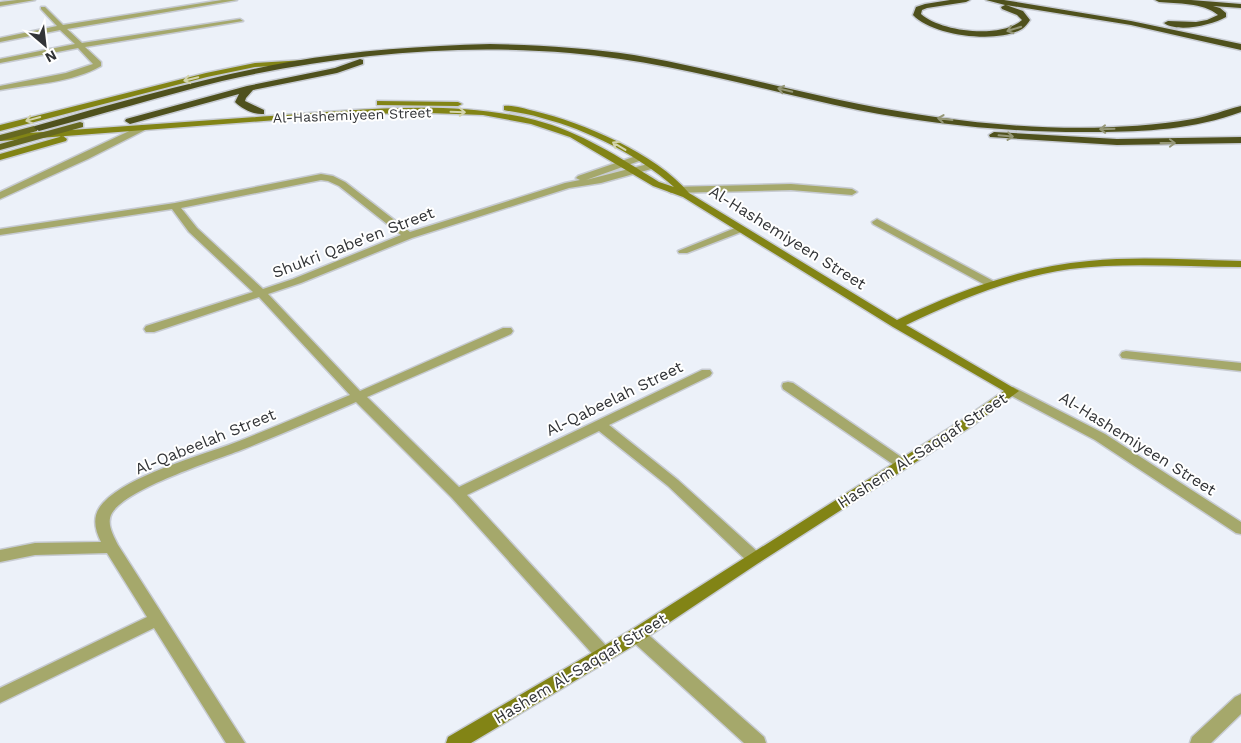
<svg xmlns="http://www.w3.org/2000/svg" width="1241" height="743" font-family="'Work Sans',sans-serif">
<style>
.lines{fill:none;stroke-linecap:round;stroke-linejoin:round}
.street-casing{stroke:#c7cbd2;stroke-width:3}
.secondary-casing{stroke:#c7cbd2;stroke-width:3}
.primary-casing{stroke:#c7cbd2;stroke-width:3}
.highway-casing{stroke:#c7cbd2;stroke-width:3}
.street{fill:#a5a86b;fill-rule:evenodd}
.secondary{fill:#828415;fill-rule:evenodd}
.primary{fill:#666820;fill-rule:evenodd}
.highway{fill:#4f511d;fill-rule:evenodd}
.oneway{stroke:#959777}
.oneway2{stroke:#d3d4ad}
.labels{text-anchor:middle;stroke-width:4;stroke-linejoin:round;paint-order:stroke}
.far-street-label{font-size:14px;fill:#323437;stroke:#fff}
.street-label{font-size:16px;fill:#323437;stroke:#fff}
</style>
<rect width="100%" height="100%" fill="#ecf1f9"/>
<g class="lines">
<defs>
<path id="street" d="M17,0H35L0,6V2Z
M222,0H237L67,29L82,43L240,19L243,21L85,47L101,62V66C72,83 32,84 0,90V86L66,73L93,64L78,48L0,63V59L75,44L60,30L0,42V38L57,26L41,9V7H45L63,25Z
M142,125L145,126V130L88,159L0,199V192Z
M639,155L643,158L642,160L586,180L652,163L657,166L655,168L601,183L569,188L412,238L301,283L268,294L360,391L503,328H511L513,331L511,334L367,397L459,487L702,370H710L712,373L710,376L609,425L678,480L760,554L762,558L760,562L754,564L748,562L668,486L599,431L467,495L610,650L613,655L610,660L604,662L598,660L452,498L356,402C319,418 282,434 244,449C216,460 127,488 112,513C106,523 113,535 118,545L245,743H226L154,628L0,703V688L147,617L107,553L35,555L0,562V550L35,543L101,542C94,528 92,515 103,503C129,475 197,457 234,443C273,428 311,411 350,395L259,297L154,332H146L144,329L146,326L253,292L189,232L172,209L0,235V229L175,203L321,174L333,176L345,182L410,232L565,183L580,180L576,178L578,176ZM321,180L328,181L339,186L401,235L293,279L263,289L197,228L181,208Z
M791,184L852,189L857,192L852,195L791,190L671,193L666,190L671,187Z
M877,219L997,283L999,285L993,288L989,287L873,224L872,222Z
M740,226L745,229L744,231L687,253H679L678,251Z
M1126,351L1241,363V371L1122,358L1120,355L1122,352Z
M788,382L793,383L907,461L909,464L907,467H897L783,389L782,386L783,383Z
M1013,387L1105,434L1241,522V534L1236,533L1095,440L1008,394L1007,391L1008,388Z
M637,628L643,630L764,737L766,743H744L631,640L629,635L631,630Z
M1241,694V714L1211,743H1190L1192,737L1235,697Z"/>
<path id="secondary" d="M305,60L309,62L308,64L255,67L207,77L0,131V125L206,73L255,63Z
M377,101L458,102L462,104L458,106L380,105H377Z
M504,106C514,105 525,109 534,111C584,123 655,153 689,193L897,320C958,291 1022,267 1089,261C1139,256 1190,260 1241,261V267C1184,267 1127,262 1070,269C1013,277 958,300 906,325L1019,391L972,426L760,562L643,640L471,743H446L448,737L631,630L962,420L1004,391L893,327L683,197L653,186L570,137L531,124L483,115L429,113L356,114L0,141V135C90,129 181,122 271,116C356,110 452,99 535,120C581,132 619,157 659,182L674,187C638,155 588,130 542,118C529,114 517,113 504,110Z
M63,136L67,139L66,141L0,160V154Z"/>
<path id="primary" d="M80,122L83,123V127L0,150V144Z
M34,126L37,127V131L0,141V135Z"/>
<path id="highway" d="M950,0H970L966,2L927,8L922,10L921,14C941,32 1001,39 1022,20L1017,15L1002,9L1001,7L1005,5L986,0H1004L1131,21L1241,44V50L1131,25L1006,5L1023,11L1030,20C1028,23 1025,27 1022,29C998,44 932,36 913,15L916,7L925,4Z
M1155,0H1191L1241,4V8L1213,6L1220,8L1226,13V17C1212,25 1178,33 1164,23L1168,21L1196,22L1207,20L1218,15C1203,2 1177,4 1159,2Z
M490,44C538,45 587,48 634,55C710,68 784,89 859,104C965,125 1086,137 1193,119C1210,116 1225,110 1241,106V112C1195,129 1145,132 1096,132C1016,133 936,125 858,110C762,90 668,61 570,53C454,43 336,55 222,81C161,96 100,115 39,131L34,128L35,126C119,102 203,78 289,62C356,50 423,46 490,44Z
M360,59L363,60V64L337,73L253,90L246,98L245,101L264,110V114C254,115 242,109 235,102L239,94L130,124L125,121L126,119L247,86L335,68Z
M994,132L1117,139L1241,137V143L1117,145L990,137L989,135Z"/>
</defs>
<use href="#street" class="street-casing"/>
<use href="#secondary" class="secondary-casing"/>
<use href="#primary" class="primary-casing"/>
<use href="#highway" class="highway-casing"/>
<use href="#street" class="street"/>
<use href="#secondary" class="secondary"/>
<use href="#primary" class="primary"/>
<use href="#highway" class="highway"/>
</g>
<defs><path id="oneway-shaft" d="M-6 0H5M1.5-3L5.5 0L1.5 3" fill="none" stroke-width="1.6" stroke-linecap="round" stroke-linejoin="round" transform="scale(1.25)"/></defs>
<g class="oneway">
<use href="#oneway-shaft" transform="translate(1014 29) rotate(163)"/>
<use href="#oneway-shaft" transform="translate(785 90) rotate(-166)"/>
<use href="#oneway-shaft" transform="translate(945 119) rotate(-173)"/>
<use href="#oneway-shaft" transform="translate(1107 129) rotate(178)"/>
<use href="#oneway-shaft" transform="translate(1006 136) rotate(5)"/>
<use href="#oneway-shaft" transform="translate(1168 143)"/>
</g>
<g class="oneway2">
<use href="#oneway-shaft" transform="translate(191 79) rotate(166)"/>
<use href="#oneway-shaft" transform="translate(458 112) rotate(2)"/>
<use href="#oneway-shaft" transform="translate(33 119) rotate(165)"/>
<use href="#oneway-shaft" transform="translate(619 146) rotate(-149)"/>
</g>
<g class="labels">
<g class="far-street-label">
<text transform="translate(352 115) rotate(-2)" y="5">Al-Hashemiyeen Street</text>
</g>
<g class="street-label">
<text transform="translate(788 237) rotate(32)" y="6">Al-Hashemiyeen Street</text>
<text transform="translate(353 242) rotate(-21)" y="6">Shukri Qabe'en Street</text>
<text transform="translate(614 398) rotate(-26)" y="6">Al-Qabeelah Street</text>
<text transform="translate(205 441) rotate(-22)" y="6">Al-Qabeelah Street</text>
<text transform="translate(1138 443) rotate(32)" y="6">Al-Hashemiyeen Street</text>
<text transform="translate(922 450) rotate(-33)" y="6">Hashem Al-Saqqaf Street</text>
<text transform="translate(580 668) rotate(-31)" y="6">Hashem Al-Saqqaf Street</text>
</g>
</g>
<g transform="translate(45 45) rotate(152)" stroke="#ffffff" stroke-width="4" paint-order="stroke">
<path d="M0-4L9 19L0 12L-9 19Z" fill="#323437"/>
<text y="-8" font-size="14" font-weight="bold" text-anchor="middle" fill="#323437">N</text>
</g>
</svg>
